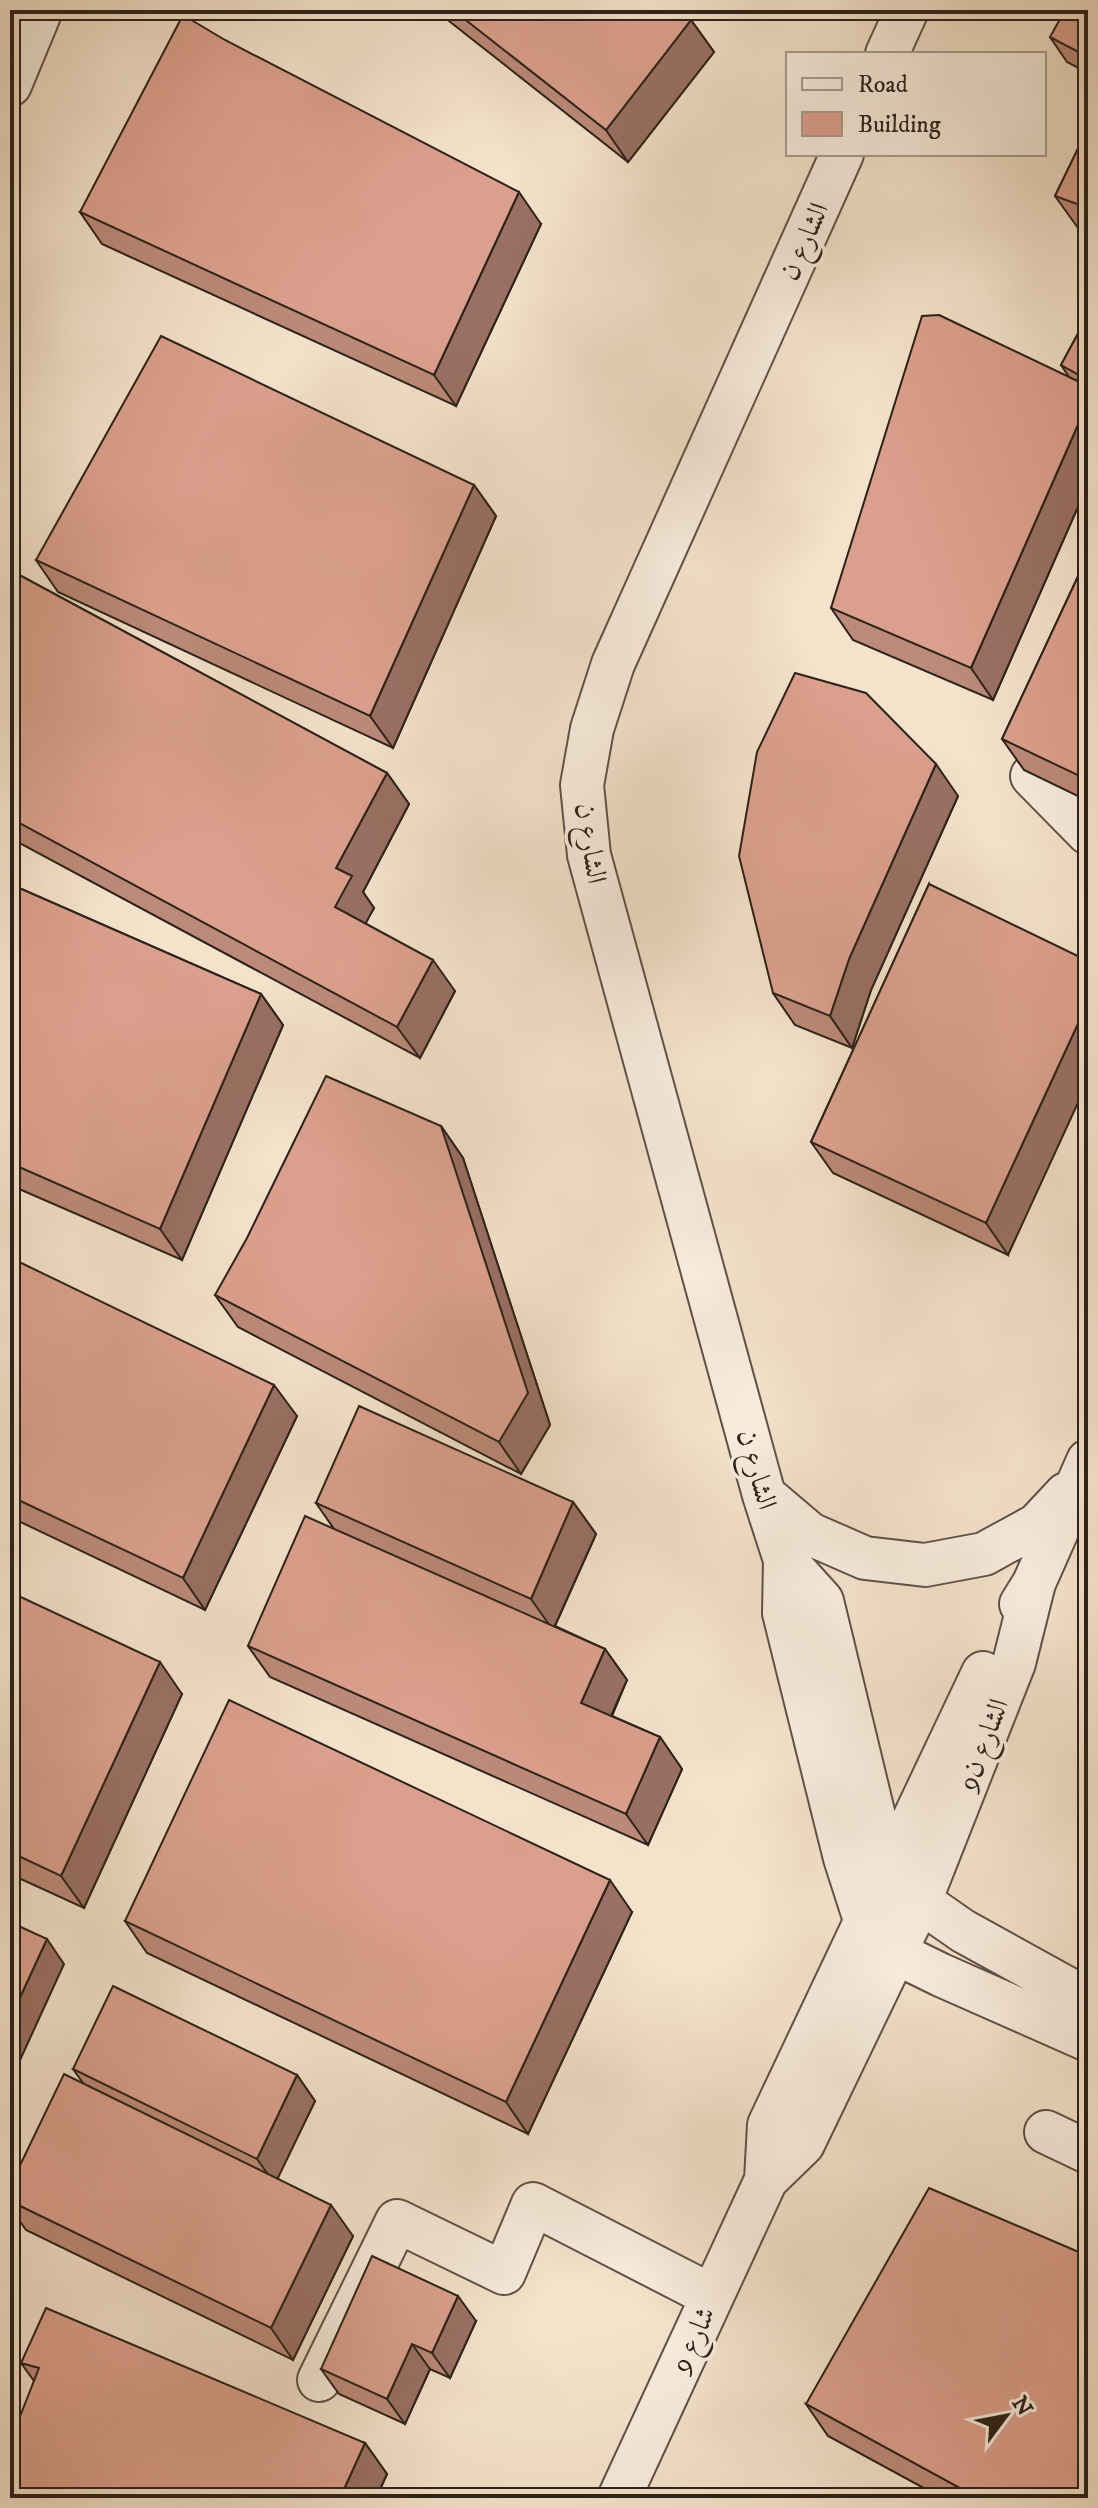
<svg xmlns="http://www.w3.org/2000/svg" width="1098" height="2508" font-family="'IM FELL DW Pica',Amiri,serif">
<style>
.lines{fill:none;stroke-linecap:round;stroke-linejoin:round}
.minor-casing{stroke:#5e5246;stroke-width:46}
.minor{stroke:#f8ecdd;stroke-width:42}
.wall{fill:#bc8a79;stroke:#2c2219;stroke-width:2}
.shaded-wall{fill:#997063;stroke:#2c2219;stroke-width:2}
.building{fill:#dba08d;stroke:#2c2219;stroke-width:2}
.labels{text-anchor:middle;stroke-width:7;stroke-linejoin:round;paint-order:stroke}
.street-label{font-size:28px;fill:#2c2219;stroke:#f8ecdd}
</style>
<rect width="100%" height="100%" fill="#f4e2cb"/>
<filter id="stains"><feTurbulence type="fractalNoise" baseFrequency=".0025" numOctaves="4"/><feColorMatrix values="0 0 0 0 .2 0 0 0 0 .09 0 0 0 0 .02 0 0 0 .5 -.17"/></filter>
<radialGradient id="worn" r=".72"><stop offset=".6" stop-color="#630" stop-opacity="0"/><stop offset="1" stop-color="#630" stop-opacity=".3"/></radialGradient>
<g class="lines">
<defs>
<path id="minor" d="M887,54L907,10
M10,85L41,10
M842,154L613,664L592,729L582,785L589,855L764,1495L785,1560L784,1613L845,1858L865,1920L877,1938L896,1953L941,1975L1088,2040
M1032,776L1088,833
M764,1495L810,1534L865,1558L925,1565L984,1554L1037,1525L1066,1494
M785,1560L822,1601L879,1837L891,1867L904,1886L920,1901L963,1931L1088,2000
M1021,1604L1034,1583L1088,1461
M1046,2132L1088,2152
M766,2180L769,2125L983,1673
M319,2380L397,2221L504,2273L533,2204L712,2296
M619,2498L766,2180L803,2144L920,1901L1014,1663L1034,1583"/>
</defs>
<use href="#minor" class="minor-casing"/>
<use href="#minor" class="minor"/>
</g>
<path class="wall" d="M435,10H678L691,20L714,52L628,162Z
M1088,10V73L1067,62L1050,37Z
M1088,128V232L1078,228L1055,196Z
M80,212L541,224L456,406L102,244Z
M1088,315V484L993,700L853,640L831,608L1069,377L1061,365Z
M474,485L496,516L393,748L58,592L36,560Z
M1088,555V801L1024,770L1002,739Z
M10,570L387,773L409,804L363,892L374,908L365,923L455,991L420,1058L10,838Z
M958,796L871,990L852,1048L795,1025L773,993Z
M10,884L261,994L283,1025L182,1260L10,1185Z
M929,884L1008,1255L833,1173L811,1142Z
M441,1126L463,1158L550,1425L521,1474L238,1327L215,1295Z
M10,1266L297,1416L205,1610L10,1517Z
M573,1502L596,1534L555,1626L605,1649L627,1680L612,1716L660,1737L682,1769L648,1845L270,1677L248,1646L334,1529L316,1503Z
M10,1592L182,1694L84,1908L10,1874Z
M632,1912L528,2134L147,1953L125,1921Z
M73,2069L297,2075L315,2101L277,2178L353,2236L293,2360L26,2230L10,2207V2186L83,2083Z
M476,2321L450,2378L430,2369L405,2424L339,2394L321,2369Z
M21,2363L365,2443L387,2474L376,2498H10L34,2381Z
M806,2404L1088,2498H942L828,2436Z"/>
<path class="shaded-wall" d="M691,20L714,52L628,162L606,130Z
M519,192L541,224L456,406L434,375Z
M1088,402V484L993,700L971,668Z
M474,485L496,516L393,748L370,716Z
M936,764L958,796L871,990L852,1048L830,1016L849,959Z
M387,773L409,804L363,892L374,908L357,939L335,907L336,868Z
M433,960L455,991L420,1058L397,1027Z
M261,994L283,1025L182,1260L160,1229Z
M1088,1002V1081L1008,1255L986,1223Z
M441,1126L463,1158L550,1425L521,1474L499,1442Z
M274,1385L297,1416L205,1610L183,1578Z
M573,1502L596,1534L553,1630L531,1599Z
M605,1649L627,1680L603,1734L581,1703Z
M160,1662L182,1694L84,1908L61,1876Z
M660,1737L682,1769L648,1845L626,1814Z
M610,1880L632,1912L528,2134L506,2102Z
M47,1939L64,1964L10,2082V2019Z
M297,2075L315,2101L275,2184L257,2159Z
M331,2205L353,2236L293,2360L271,2328Z
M458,2296L476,2321L450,2378L432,2353Z
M412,2344L430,2369L405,2424L387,2399Z
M365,2443L387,2474L376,2498H340Z"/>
<path class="building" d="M453,10H678L691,20L606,130Z
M1065,10H1088V57L1050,37Z
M183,15L225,40L519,192L434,375L80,212Z
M1088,128V208L1055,196Z
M939,315L1088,386V402L971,668L831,608L922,316Z
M1088,315V380L1061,365Z
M161,336L474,485L370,716L36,560Z
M1088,555V780L1002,739Z
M10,570L387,773L336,868L352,876L335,907L433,960L397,1027L10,818Z
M795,673L866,693L936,764L849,959L830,1016L773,993L739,856L757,752Z
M10,884L261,994L160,1229L10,1163Z
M929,884L1088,961V1002L986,1223L811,1142Z
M326,1076L441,1126L528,1393L499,1442L215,1295L247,1238Z
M13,1259L274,1385L183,1578L10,1496V1266Z
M359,1406L573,1502L531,1599L316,1503Z
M305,1516L605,1649L581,1703L660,1737L626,1814L248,1646Z
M10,1592L160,1662L61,1876L10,1852Z
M229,1700L610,1880L506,2102L125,1921Z
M12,1923L47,1939L10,2019V1928Z
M113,1986L297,2075L257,2159L73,2069Z
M64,2074L331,2205L271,2328L10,2201V2186Z
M929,2188L1088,2256V2498H978L806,2404Z
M372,2256L458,2296L432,2353L412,2344L387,2399L321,2369Z
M46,2308L365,2443L340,2498H10V2442L39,2368L21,2363Z"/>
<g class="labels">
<g class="street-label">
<text transform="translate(803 241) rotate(-66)" y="10">الشارع ن</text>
<text transform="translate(592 843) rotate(81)" y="10">الشارع ن</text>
<text transform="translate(758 1469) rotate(74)" y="10">الشارع ن</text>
<text transform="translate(982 1744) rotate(-69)" y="10">الشارع ن9</text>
<text transform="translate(692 2339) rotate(-65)" y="10">شارع 9</text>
</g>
</g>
<rect width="1098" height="2508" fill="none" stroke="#f4e2cb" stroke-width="40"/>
<rect x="12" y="12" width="1074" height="2484" fill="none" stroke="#2c2219" stroke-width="4"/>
<rect x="20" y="20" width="1058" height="2468" fill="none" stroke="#2c2219" stroke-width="2"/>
<rect x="786" y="52" width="260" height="104" fill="#f8ecdd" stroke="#a69b8f" stroke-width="2"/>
<rect x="802" y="78" width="40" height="12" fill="#f8ecdd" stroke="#a69b8f" stroke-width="2"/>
<text x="858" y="92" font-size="24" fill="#2c2219">Road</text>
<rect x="802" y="112" width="40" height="24" fill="#dba08d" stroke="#a69b8f" stroke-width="2"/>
<text x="858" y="132" font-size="24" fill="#2c2219">Building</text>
<g transform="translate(1006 2416) rotate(58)" stroke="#f8ecdd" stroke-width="6" paint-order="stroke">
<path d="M0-6L14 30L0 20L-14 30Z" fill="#2c2219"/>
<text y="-12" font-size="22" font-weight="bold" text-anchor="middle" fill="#2c2219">N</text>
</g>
<rect width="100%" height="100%" filter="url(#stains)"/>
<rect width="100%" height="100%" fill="url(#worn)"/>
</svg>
